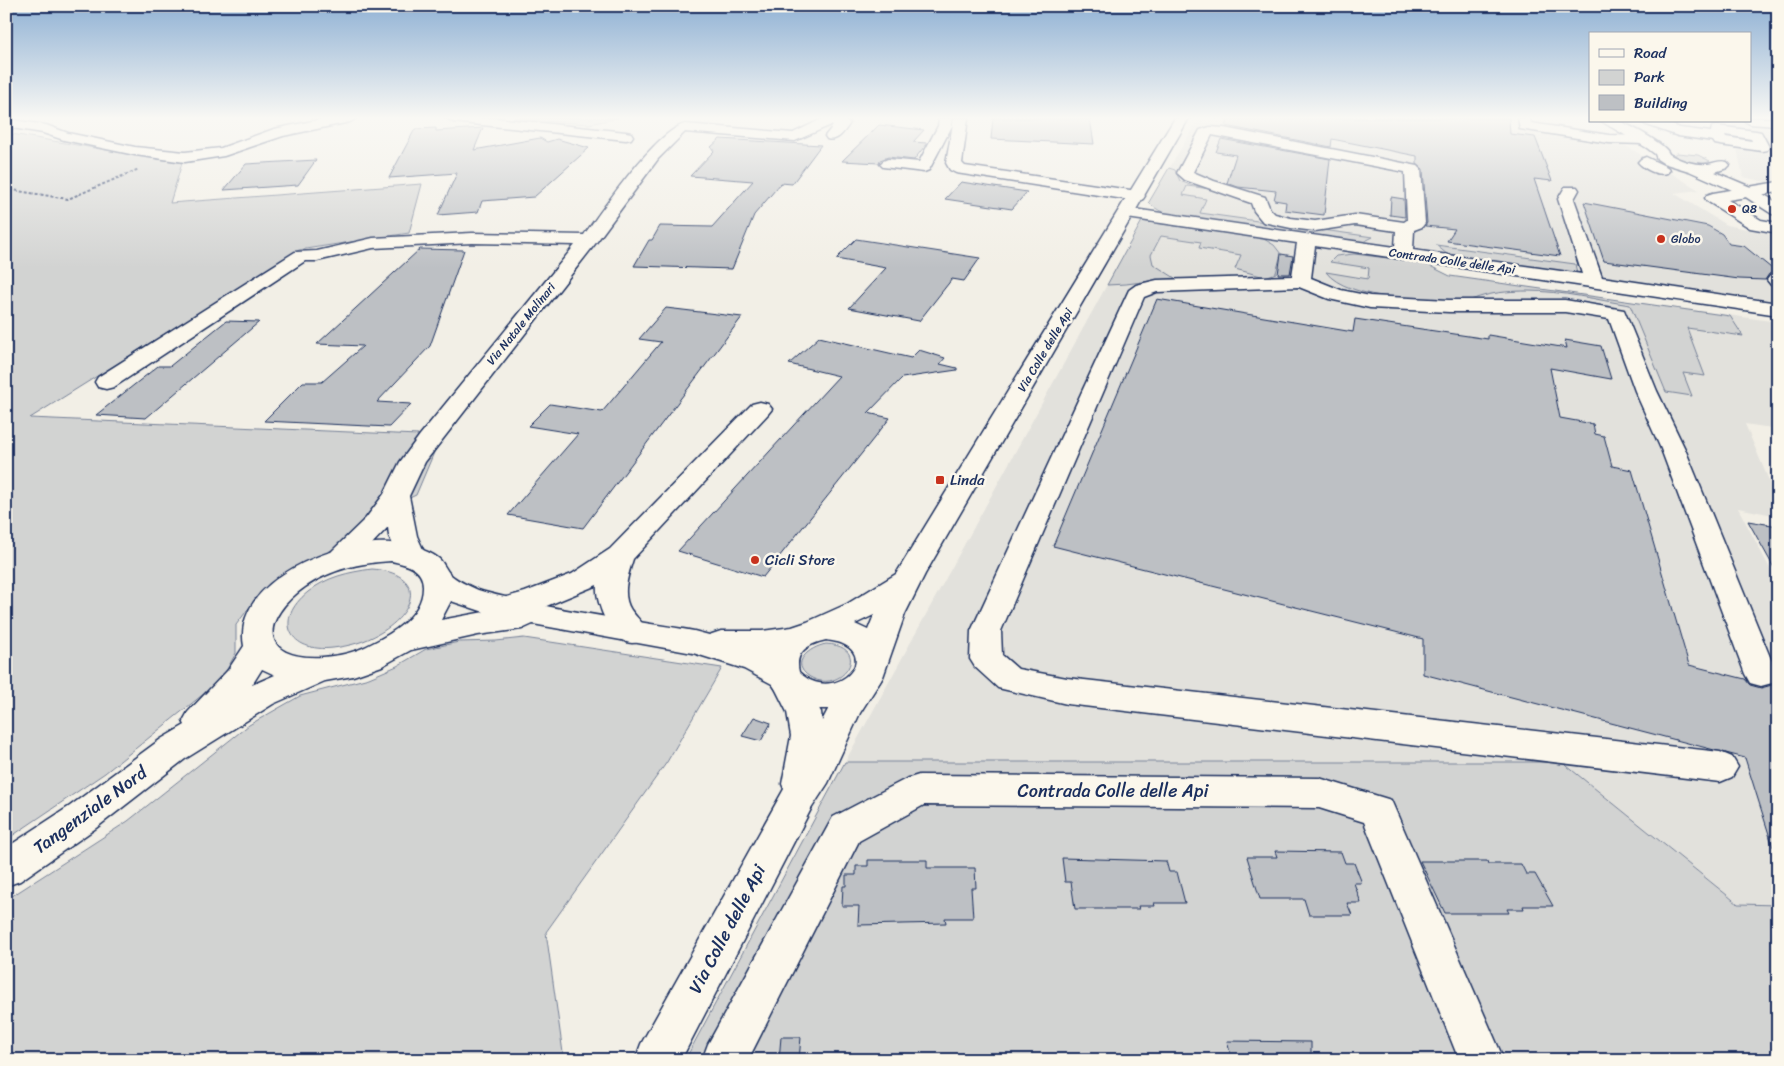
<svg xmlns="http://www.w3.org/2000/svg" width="1784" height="1066" font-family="Sriracha,sans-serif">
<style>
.built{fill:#e2e1dc}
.green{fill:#d2d3d2;stroke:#768198}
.building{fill:#bdc0c4;stroke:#1b2f5e}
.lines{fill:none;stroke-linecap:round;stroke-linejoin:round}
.minor-casing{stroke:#1b2f5e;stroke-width:3}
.major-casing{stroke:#1b2f5e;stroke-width:3}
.path{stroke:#1b2f5e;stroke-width:2;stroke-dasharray:3 2;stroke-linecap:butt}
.minor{fill:#fbf7ec;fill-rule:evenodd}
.major{fill:#fbf7ec;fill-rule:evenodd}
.poi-dot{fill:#c8321e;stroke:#fbf7ec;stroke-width:2}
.labels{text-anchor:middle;stroke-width:5;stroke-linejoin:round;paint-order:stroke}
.far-poi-label{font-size:12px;fill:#1b2f5e;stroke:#fbf7ec;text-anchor:start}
.far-street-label{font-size:12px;fill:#1b2f5e;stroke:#fbf7ec}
.poi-label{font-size:15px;fill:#1b2f5e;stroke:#fbf7ec;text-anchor:start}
.near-street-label{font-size:18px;fill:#1b2f5e;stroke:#fbf7ec}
</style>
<rect width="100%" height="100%" fill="#f2efe6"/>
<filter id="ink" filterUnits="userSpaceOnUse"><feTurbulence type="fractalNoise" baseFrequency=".02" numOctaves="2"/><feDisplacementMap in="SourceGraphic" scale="10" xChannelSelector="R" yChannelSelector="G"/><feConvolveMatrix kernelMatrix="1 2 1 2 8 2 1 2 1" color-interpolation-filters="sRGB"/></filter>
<g filter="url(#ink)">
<path class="built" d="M1210,118H1414L1623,144L1699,190L1674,193L1726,225L1778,235V301L1180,217L1153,208L1149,202L1198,120L1208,122Z
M1778,118V181L1766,182L1743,177L1731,121Z
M1142,221L1422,262L1450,276L1778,322V429L1745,424L1778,502V516L1738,508L1778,584V905L1738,904L1562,762H845Z"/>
<path class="green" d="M618,118L589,124L513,119L514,118Z
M6,133L182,163L170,203L422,184L409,233L299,250L30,418L441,436L416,495L367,518L346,541L323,556L284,574L261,592L236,625V653L226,671L211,688L105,773L6,840Z
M1677,153L1698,155L1710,161C1700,167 1682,163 1673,155Z
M1169,168L1175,170L1180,181L1190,185L1211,189L1187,186L1183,195L1206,199L1200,213L1373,237L1361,243L1180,217C1168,214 1157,212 1149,202Z
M1142,221L1262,238L1274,245L1281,254L1276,273L1265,277L1235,269L1241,255L1199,248L1201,242L1161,236L1151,255L1153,264L1175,278L1126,284L1107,285Z
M1436,245L1575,264L1577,273L1448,255Z
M1354,254L1422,262L1450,276L1730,316L1743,336L1687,328L1705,376L1683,373L1692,396L1666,392L1630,305C1597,300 1562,291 1528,291C1514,291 1497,292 1483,296C1478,297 1473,300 1468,300C1436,304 1346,300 1326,272L1368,279L1369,268L1330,262L1336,256Z
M372,569C426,573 418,611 380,633C365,642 349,646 333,648C289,653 273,620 308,592C326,577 349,572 372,569Z
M524,638L722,668L667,762L546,932L564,1060H6V900L128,821L249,725L300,696L369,678L397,666L426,649L459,642L496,641Z
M826,644C874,646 842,696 810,677C788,663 810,647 826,644Z
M845,762H1562L1738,904L1778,905V1060H685Z"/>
<path class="building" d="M993,118H1090L1094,144L991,139Z
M1229,118H1509L1510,134L1535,137L1552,181L1534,179L1560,256L1447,241L1455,229L1425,226L1427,223L1423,169L1417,164V156L1332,139L1331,147L1226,126Z
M879,125L924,130L913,142L927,143L914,160L888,157L880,160L879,163L842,161Z
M436,128V131L483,128L474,150L540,138L547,142L557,139L589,148L534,197L482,201L478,212L438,215L457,173L389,178L415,129Z
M720,139L821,145L792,184L781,183L754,215L732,269L634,266L649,240H652L660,226L712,227L753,181L690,176L714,151L711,147Z
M1221,139L1330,159L1324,215L1285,210L1286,202L1274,200L1276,191L1238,187L1227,183L1236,155L1216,152Z
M316,160L298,185L224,190L246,164Z
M961,182L1027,192L1012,209L945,199Z
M1391,197L1404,199L1405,217L1390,215Z
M1584,202L1708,226L1722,234L1729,244L1744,246L1776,272L1769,274L1765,280L1739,279L1604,261Z
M856,239L980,258L964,281L952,279L919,321L849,308L886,268L836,259Z
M420,249L464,250L430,346L377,402L411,404L389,427L264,421L303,382H322L363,346L317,344Z
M1281,254L1293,256L1290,274H1278Z
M1157,299L1353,332L1355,319L1488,339V335L1567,348L1565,340L1601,346L1611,379L1550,368L1560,418L1593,424L1595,434L1604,436L1612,466L1632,470L1689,665L1745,679L1750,685L1761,688L1772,685L1778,686V847H1773L1745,758L1423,674V639L1053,546Z
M666,308L742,317L583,528L508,515L578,434L528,426L550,404L602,412L661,342L639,339Z
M226,321L259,322L146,418L96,415L158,366H170Z
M819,337L911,358L919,350L945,358L940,364L957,368V370L902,378L868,413L890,418L763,577L678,551L839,376L789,364Z
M1748,521L1778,526V575Z
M754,717L771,723L761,741L742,736Z
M1275,851L1341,852L1345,863H1354L1362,883H1354L1361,903H1347L1352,915H1309L1304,899H1260L1247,857H1277Z
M1062,858L1166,861L1169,872H1177L1185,903H1154L1155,906H1138L1139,909H1075L1071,882H1065Z
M868,860H927V868H975L976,888H971L973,918H945L946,923L858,925L859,906H842L843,886H846V875H856V866H868Z
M1420,861H1487L1488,864H1521L1526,874H1535L1553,906H1523L1524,909H1507L1509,913H1445Z
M781,1037H801L799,1060H779Z
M1227,1041L1311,1042V1060H1232Z"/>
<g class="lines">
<defs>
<path id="minor" d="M327,118H357L350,122L283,136L224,156L185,162L135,155L64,140L43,133L6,127V119L46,125L68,133L135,147L185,152L221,148L274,129Z
M446,118H496L626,132L631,133L633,136L631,139L626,140L453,122Z
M824,118L843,119L850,123C844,132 838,142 827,139L825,136L833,126L831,125L795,141L685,132L658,159L595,244L425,462L409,496L417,536L426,556L422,563L412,565L402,563L389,536L388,527L352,565L342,567L332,565L328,558L332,551L366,518L384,494L400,462L420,435L575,245L472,243L373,248L317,261H305L114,387L106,389L98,387L95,382L98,377L295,252L317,251L373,238L472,233L584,235C604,208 656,131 685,124L793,133Z
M939,118H953L952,126L929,170L924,172L883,167L880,164L883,161L888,159L919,162L938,126Z
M954,118H968L962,163L965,166L1137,191L1143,193L1145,196L1143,199L1137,201L956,173L950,170L946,163Z
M1530,118L1531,123L1609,135L1644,136L1649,137L1651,140L1649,143L1644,144L1609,143L1520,129L1518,118Z
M1750,118H1778V126L1750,124L1744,121H1750Z
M1642,121H1662L1680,128L1711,132L1712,127L1717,126L1756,131L1761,132L1769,147L1767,150L1762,151L1720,145L1715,144L1713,141L1678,136L1644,124ZM1725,135L1751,139L1752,141L1726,137Z
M1210,127L1224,128L1418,166L1421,169L1425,223L1422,227L1414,230L1413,250L1582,274L1558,199L1565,187H1577L1579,190L1574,199L1602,277L1778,303V315L1315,246L1311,278L1341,290L1370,296L1449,300H1565L1624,310L1657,391L1685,449L1777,674L1772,683L1761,686L1750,683L1745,674L1661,449L1635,391L1609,319L1565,312H1449L1370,308L1329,299L1299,287L1157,292L1144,297L1001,631L1002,655L1018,669L1067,678L1720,752L1732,757L1738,767L1732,777L1720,782L1067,704L998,688L975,667L970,659L971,631L1129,290L1136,285L1157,280L1292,276L1297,243L1127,218L1121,217L1119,213L1121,209L1127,208L1395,247L1396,231L1355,225L1315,231L1291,228L1263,222L1254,211L1251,203L1185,180L1177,173L1200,130ZM1212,135L1405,172L1407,220L1404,222L1355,215L1315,221L1291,218L1275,214L1270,209L1265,197L1214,181L1193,172Z
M1646,157L1667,167L1670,170L1667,173C1658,176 1645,170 1638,162L1641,159Z
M1778,182V192L1728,200L1761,220L1778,223V233L1750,228L1707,201L1705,198L1707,195L1713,193Z
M1777,274H1778V287L1771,285L1767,280L1770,276Z
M760,402L768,404L772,409L768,414L633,559C628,575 621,595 631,610C637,618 644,624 648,632L644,640C640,641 636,643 632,643C611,642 595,603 597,585L544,607L507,617L496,614L492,607L496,600L525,592L572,574L610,549L752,404Z
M865,668L876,671L881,680L860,713L828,783L811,809L681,1060H635L641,1044L784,789L782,784L791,736L787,712L773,684L778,675L789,672L800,675L821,712L822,721L834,698L854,671Z
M919,775L1319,778L1391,800L1504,1060H1459L1364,822L1319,808L924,805L859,841L748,1060H702L708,1044L833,817L906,779Z"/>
<path id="major" d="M1175,118H1189L925,574L905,614L883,677L878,685L865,698L835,709H814L780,695L772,684L744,669L693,653L533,624L522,629L478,635L411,650L382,666L353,676L325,681L273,704L185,759L96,828L20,881L6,886V848L70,806L161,739L185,725L183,721L188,712L228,670L244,646C231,580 339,539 391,543C406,544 426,549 438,558C443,562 445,568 449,573C455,580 470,586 478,590C492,595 508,597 522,601C579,614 637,621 694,631L709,635L721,631H762L792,627L807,622L847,604L896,574ZM391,561C406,564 423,568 423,586C424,616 390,635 367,646C353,653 338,656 323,657C257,661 261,618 305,587C331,569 360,563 391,561ZM451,601L484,612L441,620ZM874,615L868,630L855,624ZM826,640C832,641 840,642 845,645C877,662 831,704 799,672C794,652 808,644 826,640ZM262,669L275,675L252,685Z
M1601,121C1606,121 1612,121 1617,121C1627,123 1667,145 1669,154C1681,161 1694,165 1708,164C1715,163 1720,160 1727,162L1730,165L1727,168L1715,172L1753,188L1778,203V215L1772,214L1741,194L1689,171L1663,163L1657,159L1655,154L1647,148Z"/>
</defs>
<use href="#minor" class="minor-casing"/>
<use href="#major" class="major-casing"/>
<path class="path" d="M6,189L68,199L139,169"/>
<use href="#minor" class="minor"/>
<use href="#major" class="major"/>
</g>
</g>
<linearGradient id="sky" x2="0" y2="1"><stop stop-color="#8fb1d4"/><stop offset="0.44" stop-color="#f9f8f4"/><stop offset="1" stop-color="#f9f8f4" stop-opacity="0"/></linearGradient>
<rect width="1784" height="268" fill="url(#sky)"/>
<g class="poi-dot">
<circle cx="1732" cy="209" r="5"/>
<circle cx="1661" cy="239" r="5"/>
<rect x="935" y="475" width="10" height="10" rx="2.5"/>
<circle cx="755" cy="560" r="5"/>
</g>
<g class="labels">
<g class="far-poi-label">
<text x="1742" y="213">Q8</text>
<text x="1671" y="243">Globo</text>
</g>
<g class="far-street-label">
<text transform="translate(1452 261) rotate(8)" y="4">Contrada Colle delle Api</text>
<text transform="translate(521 324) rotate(-51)" y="4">Via Natale Molinari</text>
<text transform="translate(1045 350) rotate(-59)" y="4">Via Colle delle Api</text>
</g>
<g class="poi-label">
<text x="950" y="485">Linda</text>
<text x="765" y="565">Cicli Store</text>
</g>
<g class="near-street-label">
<text x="1113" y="797">Contrada Colle delle Api</text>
<text transform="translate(90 810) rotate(-36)" y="6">Tangenziale Nord</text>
<text transform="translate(727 929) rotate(-62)" y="6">Via Colle delle Api</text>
</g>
</g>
<rect width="1784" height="1066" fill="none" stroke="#fbf7ec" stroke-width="25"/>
<rect x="12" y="12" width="1759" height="1041" fill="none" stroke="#1b2f5e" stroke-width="2" filter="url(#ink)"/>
<rect x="1589" y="32" width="162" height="90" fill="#fbf7ec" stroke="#a1a7b3"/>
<rect x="1599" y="49" width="25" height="8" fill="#fbf7ec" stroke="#a1a7b3"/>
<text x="1634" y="58" font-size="15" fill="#1b2f5e">Road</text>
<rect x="1599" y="70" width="25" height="15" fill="#d2d3d2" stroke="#a1a7b3"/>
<text x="1634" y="82" font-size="15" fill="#1b2f5e">Park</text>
<rect x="1599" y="95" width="25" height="15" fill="#bdc0c4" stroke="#a1a7b3"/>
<text x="1634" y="108" font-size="15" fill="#1b2f5e">Building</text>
</svg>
